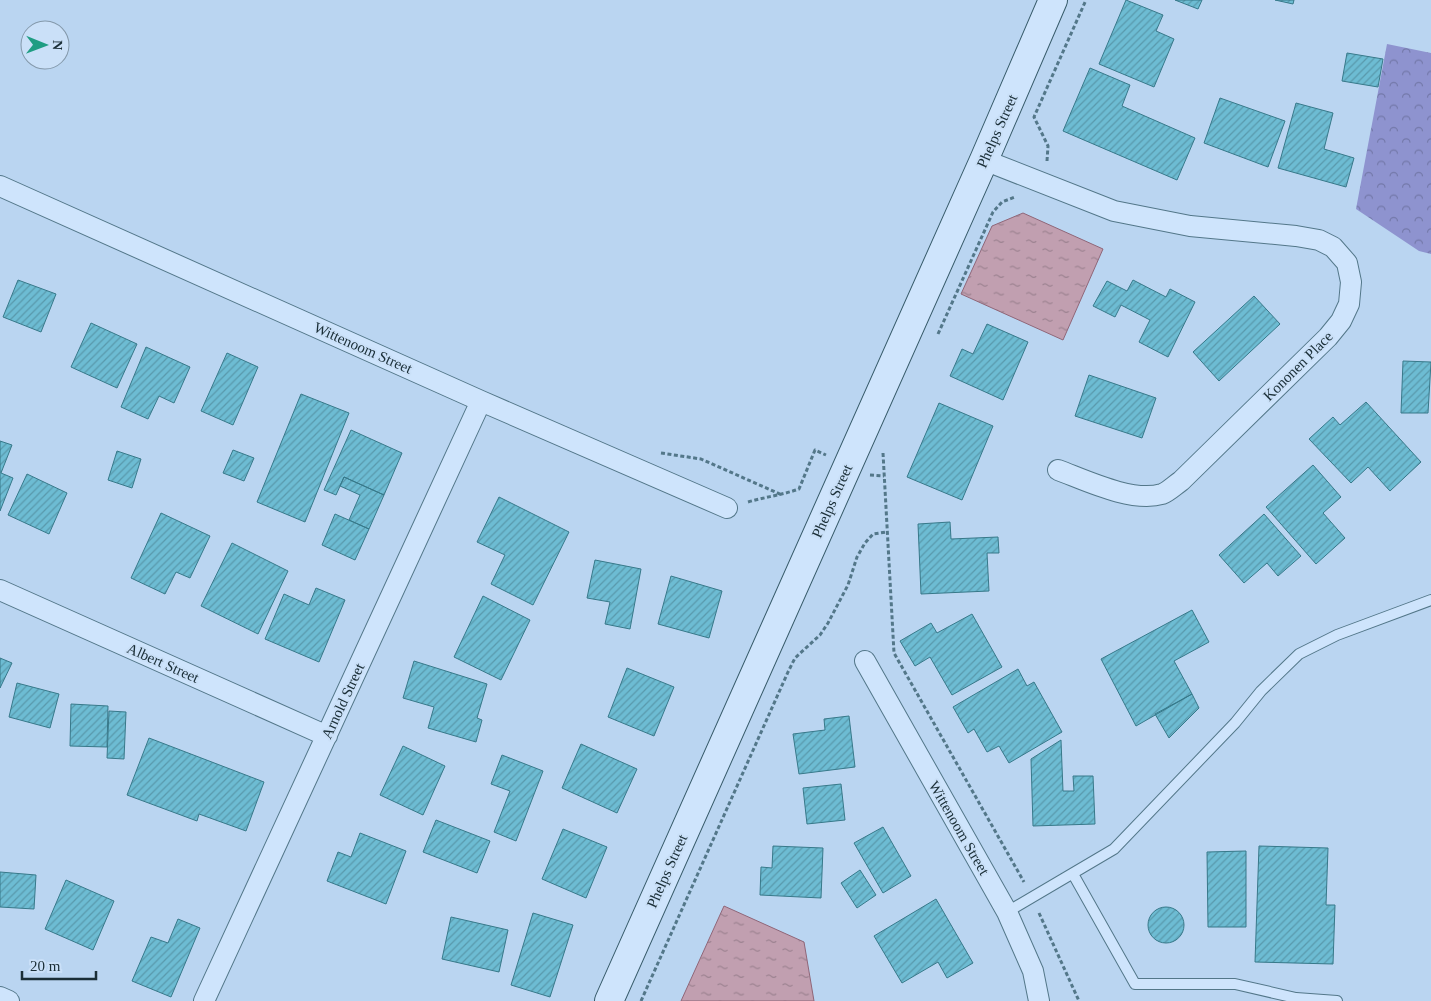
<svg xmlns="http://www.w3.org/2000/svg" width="1431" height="1001" font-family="Georgia,serif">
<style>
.forest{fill:url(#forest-crowns)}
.water{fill:url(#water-ripples);stroke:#8f6678}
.building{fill:url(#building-hatch);stroke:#37798a}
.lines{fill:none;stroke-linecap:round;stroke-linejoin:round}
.service-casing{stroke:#537789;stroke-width:12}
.minor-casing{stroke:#537789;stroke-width:22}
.secondary-casing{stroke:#375b6a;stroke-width:30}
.path{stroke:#537789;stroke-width:3;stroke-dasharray:4 2.5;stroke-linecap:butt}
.service{stroke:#cee4fc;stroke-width:10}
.minor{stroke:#cee4fc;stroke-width:20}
.secondary{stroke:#cee4fc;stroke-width:28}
.labels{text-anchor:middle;stroke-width:4;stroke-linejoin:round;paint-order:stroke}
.street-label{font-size:15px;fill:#1a2e37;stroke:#cae0f8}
</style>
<defs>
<pattern id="forest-crowns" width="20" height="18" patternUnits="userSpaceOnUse" patternTransform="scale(1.25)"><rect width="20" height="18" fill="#8e93cf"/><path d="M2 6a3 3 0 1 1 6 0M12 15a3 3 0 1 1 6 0" fill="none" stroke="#7378a9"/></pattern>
<pattern id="water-ripples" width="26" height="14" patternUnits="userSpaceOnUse" patternTransform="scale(1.25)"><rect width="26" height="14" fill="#c19fb0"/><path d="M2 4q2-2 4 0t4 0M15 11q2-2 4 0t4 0" fill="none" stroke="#9c8290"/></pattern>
<pattern id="building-hatch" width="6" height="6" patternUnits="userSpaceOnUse" patternTransform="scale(1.25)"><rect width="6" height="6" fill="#6dbcd3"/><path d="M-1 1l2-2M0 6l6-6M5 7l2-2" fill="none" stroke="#5999ac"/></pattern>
</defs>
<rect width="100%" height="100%" fill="#bad5f1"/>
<path class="forest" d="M1387,44L1431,53V254L1419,251L1356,209Z"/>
<path class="water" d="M1023,213L1103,249L1063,340L961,294L992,226Z
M724,906L804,942L814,1001H681Z"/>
<path class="building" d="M1126,0L1163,15L1156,31L1174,39L1154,87L1099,64Z
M1175,0H1202L1198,9Z
M1275,0H1294L1293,4Z
M1347,53L1383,59L1378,87L1342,81Z
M1090,68L1130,85L1122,106L1195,138L1177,180L1063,131Z
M1220,98L1285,121L1268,167L1204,143Z
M1296,103L1333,113L1324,149L1354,158L1346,187L1278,168Z
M18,280L56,294L41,332L3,317Z
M1133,280L1166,297L1170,289L1195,302L1168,357L1139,342L1150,320L1121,305L1115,317L1093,306L1107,281L1127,291Z
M1254,296L1280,324L1219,381L1193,352Z
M91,323L137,344L117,388L71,367Z
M987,324L1028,342L1003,400L950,376L962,349L973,354Z
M146,347L190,367L174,403L159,396L148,419L121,407Z
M227,353L258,367L233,425L201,411Z
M1403,361L1431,362L1428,413H1401Z
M1089,375L1156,398L1142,438L1075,416Z
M301,394L349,413L305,522L257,502Z
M1366,402L1421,462L1390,491L1368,467L1351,483L1309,439L1333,417L1340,425Z
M939,403L993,426L962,500L907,477Z
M351,430L402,453L384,495L344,477L336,495L324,490Z
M0,441L12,445L1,473L13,478L0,511Z
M233,450L254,458L244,481L223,473Z
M117,451L141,459L132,488L108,480Z
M1313,465L1341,497L1323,513L1345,538L1316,564L1266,507Z
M27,474L67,493L49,534L8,515Z
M344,477L384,495L369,529L349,520L360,495L340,486Z
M499,497L569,532L533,605L491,584L505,555L477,542Z
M161,513L210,536L190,578L176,572L165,594L131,578Z
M335,514L369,529L355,560L322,545Z
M1264,514L1301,556L1278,576L1267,563L1244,583L1219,555Z
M950,522L951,539L998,537L999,553H987L989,591L921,594L918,524Z
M232,543L288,571L258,634L201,606Z
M595,560L641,569L630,629L605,624L610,602L587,598Z
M671,576L722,591L709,638L658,624Z
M316,588L345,600L319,662L265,639L284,594L309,605Z
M483,596L530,620L501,680L454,657Z
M1192,610L1209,642L1174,661L1192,694L1136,726L1101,659Z
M972,614L1002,667L952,695L930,657L915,666L900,641L931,623L937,633Z
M0,658L12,663L0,688Z
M414,661L487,684L477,718L482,720L476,742L428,728L434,707L403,698Z
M627,668L674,687L654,736L608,717Z
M1018,669L1027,686L1034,682L1062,732L1009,763L999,746L987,752L974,729L968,733L953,707Z
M17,683L59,694L50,728L9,717Z
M1192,694L1199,708L1169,738L1155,714Z
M71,704L108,706L107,747L70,746Z
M109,711L126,712L124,759L107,758Z
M849,716L855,767L799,774L793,734L825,730L824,719Z
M149,738L264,782L246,831L199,814L197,821L127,795Z
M1061,740L1063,791H1074L1073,776H1093L1095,824L1033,826L1031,759Z
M581,744L637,769L617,813L562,788Z
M403,746L445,766L423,815L380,795Z
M502,755L543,771L516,841L494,832L510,791L491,784Z
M841,784L845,820L807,824L803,788Z
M436,820L490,841L477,873L423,852Z
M883,827L911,876L883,893L854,843Z
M563,829L607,847L586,898L542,879Z
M360,833L406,851L386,904L327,881L338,852L351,857Z
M773,846L823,848L821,898L760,895L761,867L772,868Z
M1259,846L1328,848L1326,905H1335L1333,964L1255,962Z
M1246,851V927H1208L1207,852Z
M860,870L876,895L857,908L841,883Z
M0,872L36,875L34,909L0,907Z
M66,880L114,901L93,950L45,929Z
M936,899L973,963L947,978L938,962L902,983L874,936Z
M1148 925a18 18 0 1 1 36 0a18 18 0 1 1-36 0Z
M533,913L573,925L550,997L511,985Z
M451,917L508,930L499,972L442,959Z
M178,919L200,928L171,997L132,981L151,937L168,943Z"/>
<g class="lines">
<defs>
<path id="service" d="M1073,874L1135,984H1235L1296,998L1337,1001
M1007,912L1114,849L1235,723L1261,691L1299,654L1337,635L1431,600"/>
<path id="minor" d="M984,160L1114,211L1190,226L1296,236L1319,240L1333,247L1347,263L1351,282L1349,304L1341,321L1328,337L1181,481C1175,485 1168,492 1162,494C1132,503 1085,480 1058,470
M0,186L481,401L727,508
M0,590L327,736
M865,661L1007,912L1033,971L1039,1001
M0,997L9,1001
M204,1001L481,401"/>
<path id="secondary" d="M609,1001L984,160L1053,0"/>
</defs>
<use href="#service" class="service-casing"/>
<use href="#minor" class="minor-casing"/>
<use href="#secondary" class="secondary-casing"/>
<path class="path" d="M1047,161L1048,146L1034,117L1086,0
M938,334L993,212L1002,202L1015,197
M661,453L701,459L782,495
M883,453L894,653L1024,882
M870,475L884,476
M748,502C765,497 782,495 799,489L815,450L826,455
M1039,913L1079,1001
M641,1001L788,672L795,658L820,635L828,623L848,585L857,557L865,543L873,534L887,532"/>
<use href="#service" class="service"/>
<use href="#minor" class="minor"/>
<use href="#secondary" class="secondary"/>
</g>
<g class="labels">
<g class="street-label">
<text transform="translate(997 131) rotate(-66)" y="5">Phelps Street</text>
<text transform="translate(363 348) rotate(24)" y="5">Wittenoom Street</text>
<text transform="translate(1298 366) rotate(-45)" y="5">Kononen Place</text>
<text transform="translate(832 501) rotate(-66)" y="5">Phelps Street</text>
<text transform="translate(163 663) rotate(24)" y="5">Albert Street</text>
<text transform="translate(343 701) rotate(-65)" y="5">Arnold Street</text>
<text transform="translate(959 828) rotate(60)" y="5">Wittenoom Street</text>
<text transform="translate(667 871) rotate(-66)" y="5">Phelps Street</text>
</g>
</g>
<g transform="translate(45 45) rotate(91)"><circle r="24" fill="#cae0f8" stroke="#8499ab"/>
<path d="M0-4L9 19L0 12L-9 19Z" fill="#1f9d83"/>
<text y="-8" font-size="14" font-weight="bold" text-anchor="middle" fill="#1a2e37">N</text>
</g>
<path d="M22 971v8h74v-8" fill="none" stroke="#1a2e37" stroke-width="2.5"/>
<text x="30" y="971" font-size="15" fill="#1a2e37" stroke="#cae0f8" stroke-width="4" paint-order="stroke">20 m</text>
</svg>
